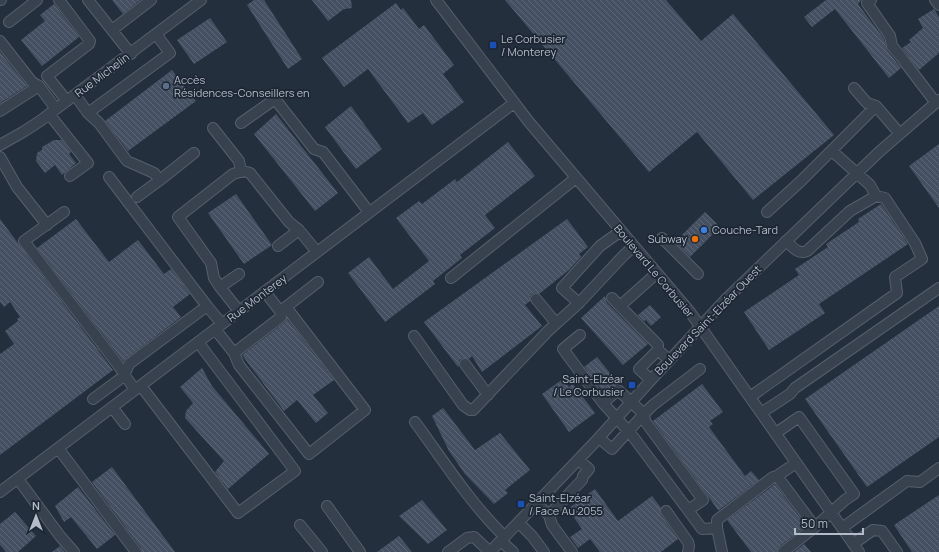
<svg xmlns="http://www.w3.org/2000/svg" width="939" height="552" font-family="Manrope,sans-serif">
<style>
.building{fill:url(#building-back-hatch)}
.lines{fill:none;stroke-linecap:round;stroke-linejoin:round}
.minor-casing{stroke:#565f6c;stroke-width:12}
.minor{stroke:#38414e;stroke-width:10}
.transit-dot{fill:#1a4fb4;stroke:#1d2633;stroke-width:1.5}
.service-dot{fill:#5c6f8a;stroke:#1d2633;stroke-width:1.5}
.shop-dot{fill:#3f7fe0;stroke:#1d2633;stroke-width:1.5}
.food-dot{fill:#e8710a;stroke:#1d2633;stroke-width:1.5}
.labels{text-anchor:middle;stroke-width:3.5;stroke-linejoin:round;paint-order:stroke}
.poi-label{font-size:11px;fill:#b4bcc9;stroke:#1d2633;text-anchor:start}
.street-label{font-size:11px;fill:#b4bcc9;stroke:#1d2633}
</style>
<defs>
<pattern id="building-back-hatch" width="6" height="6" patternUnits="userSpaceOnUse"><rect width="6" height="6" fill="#455162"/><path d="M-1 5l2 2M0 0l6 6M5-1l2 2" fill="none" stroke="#5d6877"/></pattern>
</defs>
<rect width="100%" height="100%" fill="#242f3e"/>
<path class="building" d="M112,0H140L123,14Z
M254,0H264L302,59L288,69L247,5Z
M312,0H351L352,8L344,9L328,21Z
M505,0H666L701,41L733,14L834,135L753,200L697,132L649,172Z
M826,0H861L858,4L884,39L887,50L901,68L889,78L835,9L812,27L804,17Z
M396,3L401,10L403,8L419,29L424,25L454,65L443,74L464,102L432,125L423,113L408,123L368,69L344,87L322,58Z
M54,4L79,37L42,66L21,40L45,21L40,15Z
M934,9L939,17V53L919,70L902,48L911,42L909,40L923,28L918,19Z
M210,18L227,42L194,64L177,40Z
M0,52L27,86L0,103Z
M172,70L196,101L128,151L105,121Z
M351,106L382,149L356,169L325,127Z
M276,114L338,193L315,211L254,134Z
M54,140H62L71,152L69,154L76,163L62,175L55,165L45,173L36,161L37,153L42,150V147Z
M508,142L535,176L485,215L495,228L460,255L462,258L433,281L435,284L385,322L348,273L369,257L393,289L429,261L396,218L419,201L422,204L455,179L457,182Z
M939,144V208L909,166Z
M236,194L272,245L244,264L208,213Z
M881,204L908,244L819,304L825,313L769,350L744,312L799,275L795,269L828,247L826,244L859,222L858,219Z
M705,212L720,227L690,257L675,242Z
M0,219L113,370L0,455V354L14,344L5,331L18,321L17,319L20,317L10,302L4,307L0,302Z
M76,219L109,262L138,240L164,274L171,269L190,294L173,307L181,317L123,361L37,248Z
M567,219L588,247L579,254L581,257L569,270L539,294L535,293L532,294L530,297V301L525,305L542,326L482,372L472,356L469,359L465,358L461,359L459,361V366L458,367L424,322Z
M605,296L607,303L648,344L623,365L581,318Z
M650,305L661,317L651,326L646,320L644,321L638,315Z
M939,306V437L867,487L805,399Z
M287,319L334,380L313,395L328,413L316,423L297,400L284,411L242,355L285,322Z
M597,357L618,383L604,393L584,367Z
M202,368L212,386L269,454L228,489L215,472L224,461L185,418L186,411L193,403L180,387Z
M563,379L569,387L573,384L595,413L569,432L542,394Z
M702,384L723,412L710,421L713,424L709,427L745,476L751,471L759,480L719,510H718L653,421Z
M443,408L475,450L500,433L530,470L505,490L508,493L494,504L465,474L449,451L432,416Z
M112,467L175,552H142L141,548L92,482Z
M775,484L806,526L779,547L777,552H751L727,520Z
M78,487L115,535L97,549L71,517L64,522L55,506Z
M595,489L618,521L652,496L661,508L660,511L661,515L678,539L661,552H600L590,539L578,548L570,537L582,529L568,509Z
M939,495V552H912L894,525Z
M422,500L447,530L428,544L399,516Z
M15,512L36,536L18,552H6L0,545V524Z
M399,536L412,552H377Z
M804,544L811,552H794Z
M60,546L65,552H52Z"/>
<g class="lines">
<defs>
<path id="minor" d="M0,0H1
M59,0L90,41L89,44L47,76L67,101
M88,0L131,54
M436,0L529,122L690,312L859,552
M871,0L867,3L890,36L892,46L902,58
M935,0L939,5
M9,22L37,0
M112,30L151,0
M0,41L32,82L39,86
M904,61L936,103
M854,88L867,103L876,106
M75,95L88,113L170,53L156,34
M0,111L39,86L56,109
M88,113L99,123L127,161L154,173L160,180L194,153
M49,114L88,163L70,176
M241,123L275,99L314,149L323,152L369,212
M213,128L239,161L241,172
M0,145L23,132L40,121L201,0
M0,157L17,187L47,225
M109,177L207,306
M137,197L160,180
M64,212L24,241L118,365L135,390
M767,212L801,181L876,106L900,134
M621,231L600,246L562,288L579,303L624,255L634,246
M662,238L698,274
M786,241C793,247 798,255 807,251L850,211L876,196L870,185L832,151
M278,246L299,230L317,252
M239,274L220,287L239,311
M451,278L576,178
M220,287L214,278L211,263L178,217L233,174L243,171L250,173L289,222L299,230
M612,298L658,345V350
M536,299L556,323
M620,306L657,273
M282,310L318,282
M215,329L234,353L281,317L280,311L265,292
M580,335L563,349L603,403
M414,336L463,405L470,410H473L548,331L579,303
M234,353L239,365L309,454L365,410L286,307
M465,364L488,395
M651,380L639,369L658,350L669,360
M141,386L238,513L295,471L198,342
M750,397L897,293L895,277L922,259L915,243L885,198L876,196
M93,399L124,376L129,364L207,306L222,324
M112,407L125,424
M761,413L790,394L795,388L939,288
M644,414L645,421L703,500L688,510L631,434L603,403L618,390L644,414L653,405L700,369
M415,422C443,460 470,503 505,537
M776,433L799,417L854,494L845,500L815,527L777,476L796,463
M599,438L612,449L644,414
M58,448L136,552
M18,479L60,536L74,552
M0,492L514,103
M537,504L549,515L582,480L583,476L589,469L579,460
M327,506L360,552
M688,510L702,529L717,528L722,552
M666,511L688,542L689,546L688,552
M549,515L552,525L572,552
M519,523L532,536L544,552
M300,525L322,552
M717,528V520L773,477L777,476
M842,528L907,481L920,482L939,468
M501,541L513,552
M853,544L873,530L882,531L897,552
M448,552L467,538L474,537L490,552
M490,552L595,442L651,380L725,300L879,152L939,100
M783,552L815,527"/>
</defs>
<use href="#minor" class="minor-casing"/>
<use href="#minor" class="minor"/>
</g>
<g class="transit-dot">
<rect x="489" y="41" width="8" height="8" rx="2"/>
<rect x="628" y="381" width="8" height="8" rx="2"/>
<rect x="517" y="500" width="8" height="8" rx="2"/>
</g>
<circle class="service-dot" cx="166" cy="86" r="4"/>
<circle class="shop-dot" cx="704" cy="230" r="4"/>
<circle class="food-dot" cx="695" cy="239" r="4"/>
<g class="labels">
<g class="poi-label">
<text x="501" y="43">Le Corbusier<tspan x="501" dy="13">/ Monterey</tspan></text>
<text x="174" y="84">Accès<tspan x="174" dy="13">Résidences-Conseillers en</tspan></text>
<text x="712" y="234">Couche-Tard</text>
<text x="687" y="243" text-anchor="end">Subway</text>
<text x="624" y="383" text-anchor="end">Saint-Elzéar<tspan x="624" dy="13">/ Le Corbusier</tspan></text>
<text x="529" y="502">Saint-Elzéar<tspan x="529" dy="13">/ Face Au 2055</tspan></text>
</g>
<g class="street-label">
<text transform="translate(102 75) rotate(-37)" y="4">Rue Michelin</text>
<text transform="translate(654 271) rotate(50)" y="4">Boulevard Le Corbusier</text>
<text transform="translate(257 298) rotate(-37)" y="4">Rue Monterey</text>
<text transform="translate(708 320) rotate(-46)" y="4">Boulevard Saint-Elzéar Ouest</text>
</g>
</g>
<g transform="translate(36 516)" stroke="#1d2633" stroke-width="3" paint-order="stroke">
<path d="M0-3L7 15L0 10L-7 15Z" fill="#b4bcc9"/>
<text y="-6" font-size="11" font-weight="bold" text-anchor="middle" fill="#b4bcc9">N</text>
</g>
<path d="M795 528v6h68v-6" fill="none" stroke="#b4bcc9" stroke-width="2"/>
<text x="801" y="528" font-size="12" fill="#b4bcc9" stroke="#1d2633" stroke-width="3" paint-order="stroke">50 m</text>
</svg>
